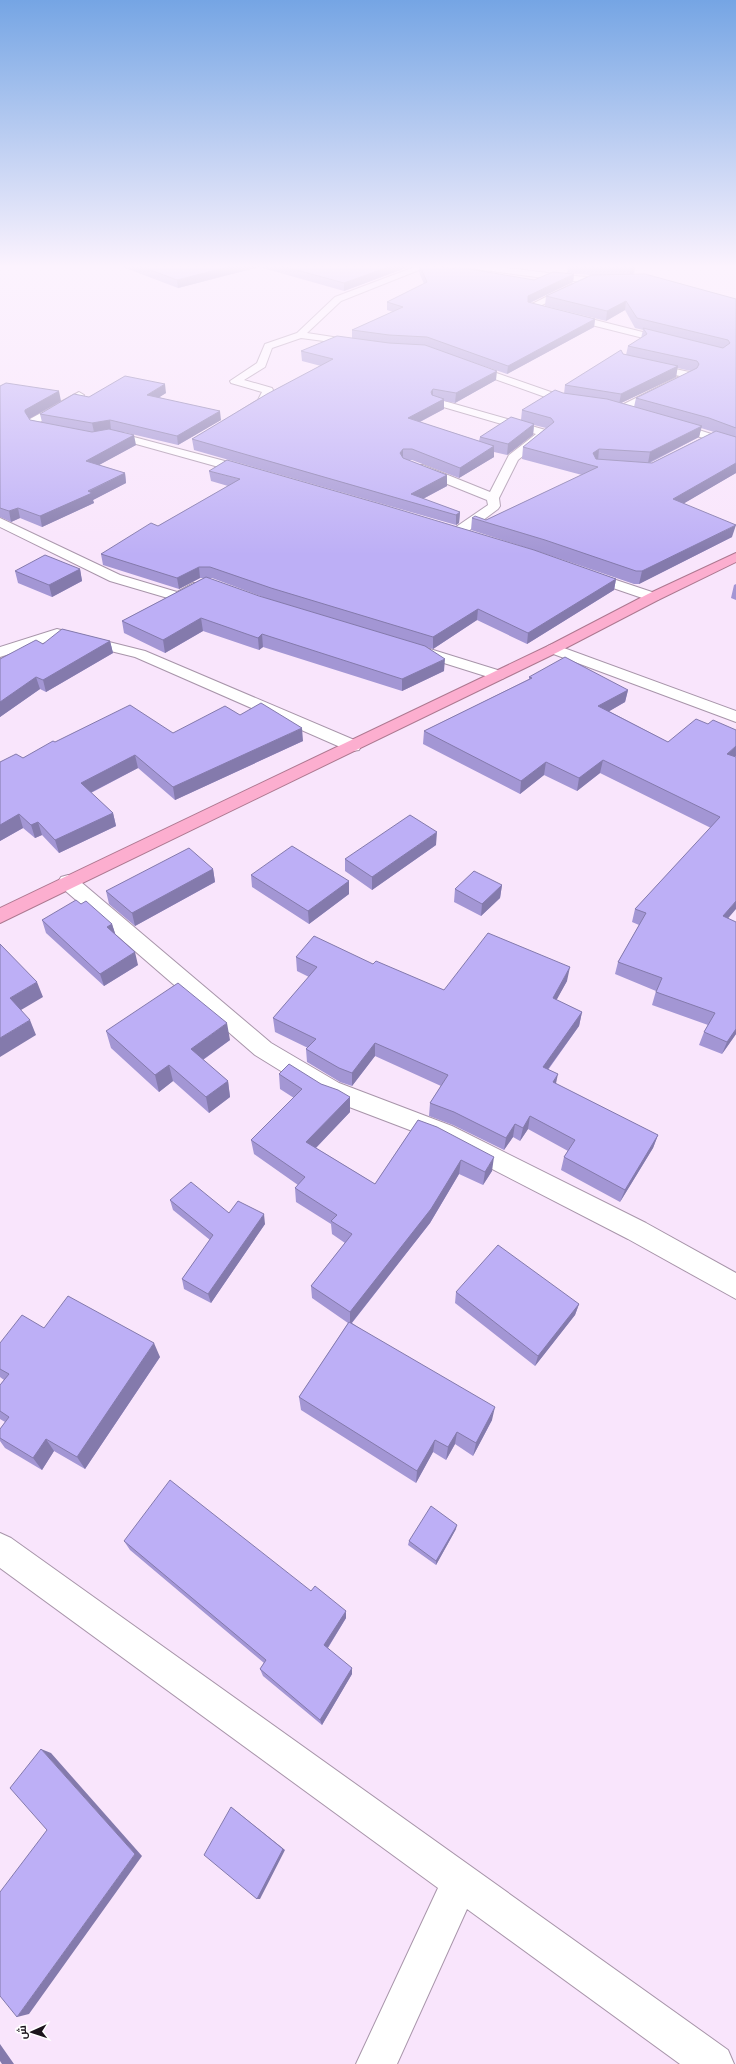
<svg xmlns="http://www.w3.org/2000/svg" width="736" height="2064" font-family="Literata,Cairo,serif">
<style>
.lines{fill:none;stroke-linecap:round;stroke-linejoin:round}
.minor-casing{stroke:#a895aa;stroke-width:2}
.highway-casing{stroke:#ad7890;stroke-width:2}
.minor{fill:#fff;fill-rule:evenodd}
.highway{fill:#fcaecf;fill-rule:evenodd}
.wall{fill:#a396d4;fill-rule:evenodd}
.shaded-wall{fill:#847aac}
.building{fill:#bdaff6;stroke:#847aac}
</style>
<rect width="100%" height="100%" fill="#f9e5fc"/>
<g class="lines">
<defs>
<path id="minor" d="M417,266H429L341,301L307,333L359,341L364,344L362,346L301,338L272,348L265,367L244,380L272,388L273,390C268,401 255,419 240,415L238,413L240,411L258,400L262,392L231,383L230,381L257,363L265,344L297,333L335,297Z
M472,266C511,266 549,275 588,277C595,278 609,275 614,280C606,289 495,271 476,269Z
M572,284L576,287L575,289L540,306L674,340L676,342L671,345L528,309L526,307Z
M468,363L568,398L579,400L580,402L575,405L562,403L464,368L463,366Z
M647,363L694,373L695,375L624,412H616L614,410L616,408L680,376L643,368L642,366L643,364Z
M79,392L84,395L83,397L40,422L63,429L65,431L63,433L59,434L33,428L28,421L30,419Z
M437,399L549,431L551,433L518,460L499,498L500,506L498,509L463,535L458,536L451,532L453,529L488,505L487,500L415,471L413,468L415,465H423L490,492L509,455L536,434L433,404L432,402Z
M671,421L736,442V449L667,426L665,424Z
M111,431L255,469L257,472L251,476L111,437H103L101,435L103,433Z
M0,518L120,575L177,592L193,583H203L205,586L203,589L178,601L110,581L0,527Z
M586,570L658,594L660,597L658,600H648L581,577L579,574L581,571Z
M57,629L145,651L359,742L361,746L359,750L353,751L347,750L135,657L58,638L0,657V647Z
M553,644L736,711V722L548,652L545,649L548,646Z
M417,645L504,672L506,675L504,678L498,680L412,653L409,650L412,647Z
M68,875L75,877L271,1043L339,1083L452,1126L646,1223L736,1273V1299L628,1239L436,1140L323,1097L255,1055L61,887L58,882L61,877Z
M0,1533L11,1538L728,2050L734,2064H680L467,1909L397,2064H356L438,1888L0,1568Z"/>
<path id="highway" d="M736,553V562L658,600L558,652L0,923V908L548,646L648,594Z"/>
</defs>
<use href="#minor" class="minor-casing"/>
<use href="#highway" class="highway-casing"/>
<use href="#minor" class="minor"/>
<use href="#highway" class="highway"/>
</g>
<path class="wall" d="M120,266H411L344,291L259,267L178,288Z
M419,266H440L452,269L534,280L574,274L573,282L530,303L595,319L594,327L507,374L426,346L496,380L455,403L444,401V409L420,422L479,441L480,437L521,420L522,410L564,394L565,385L623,354L626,355L628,346L641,338L643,330L635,328L625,310L606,321L545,306L546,296L590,275L567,273L568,266H635L634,273L631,274L736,299V473L684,503L732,537L639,584H634L543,553L471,530L472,518L486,520L582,475L522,459L523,447L546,428L534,425L533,435L507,455L494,452V457L459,478L412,460H407L447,475V486L423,499L460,512L459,523L456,525L194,450L192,439L321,366L302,361L301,351L352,338V330L393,312L387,310V302L424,284L419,272ZM677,368L691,371L636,398L634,407L621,403L676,377ZM701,428L714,432L652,463H650L699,437Z
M0,386L61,401L29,419L30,420L42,422L40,414L89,397L166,393L159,397L221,420L178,445L123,432L136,445L99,465L125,473L126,483L93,500L94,503L42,527L20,518L11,522L0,517Z
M209,471L616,579L614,590L527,644L477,620L433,649L271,600L212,578H208L444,671L402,691L263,647L259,650L203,631L165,653L124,633L122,621L204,578H200L179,589L103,565L101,554L158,526L228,486L211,481Z
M80,569L82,581L52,597L18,583L15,571Z
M736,584V600L731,598L734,585Z
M110,641L113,653L46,692L40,689L0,717V659L43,644Z
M529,677L628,690L625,702L609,711L668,742L735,757L728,918L736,1034L722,1054L699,1045L704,1032L708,1025L652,1005L656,991L615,974L618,962L639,925L632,922L635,909L711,828L600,773L577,791L544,775L520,794L423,744L424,731L529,679Z
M240,715L303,741L175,800L138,768L91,793L113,813L116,826L59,853L42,835L35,838L23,828L0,841V762L23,758L55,742L173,733Z
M436,845L372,890L345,871V859Z
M213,869L215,882L135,926L109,904L106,891Z
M251,875L349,881V894L309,924L252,887Z
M502,885L500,898L481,916L454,902L455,889Z
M81,904L112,924L115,934L138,965L104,986L46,933L42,920Z
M296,957L373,964L444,990L567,981L556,1000L582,1012L579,1026L548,1070L556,1084L658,1135L653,1148L620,1202L561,1170L564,1157L568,1151L528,1129L520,1141L513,1137L504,1150L453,1125L429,1116L430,1103L441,1086L375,1056L352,1086L340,1082L307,1062L306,1049L308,1048L275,1032L273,1018L309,977L297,971Z
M106,1031L230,1040L203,1060L228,1081L230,1097L209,1113L173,1081L159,1092L111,1048Z
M279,1074L321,1084L350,1097V1112L316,1148L375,1184L418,1120L492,1171L483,1185L459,1174L430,1223L352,1323L492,1420L473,1456L455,1444L446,1460L433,1452L416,1483L301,1410L299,1397L348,1323L312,1298L311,1286L345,1243L332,1234L331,1224L296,1202L295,1188L298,1185L254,1154L251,1140L294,1098L280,1089Z
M170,1200L229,1213L265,1224L211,1303L184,1289L182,1279L210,1240L173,1210Z
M456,1292L579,1304L575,1315L535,1366L455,1303Z
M44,1328L160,1357L85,1469L54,1451L42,1470L5,1448L0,1441V1429L5,1422L0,1419V1385L4,1380L0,1377V1343Z
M456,1529L436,1565L408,1545L409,1541Z
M124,1541L346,1618L328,1648L352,1674L322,1725L263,1676L260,1669L264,1663L130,1550Z"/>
<path class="shaded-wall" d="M232,266H259V267L178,288L177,280Z
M391,266H411L344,291V283Z
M635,266L634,273L630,275L631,268Z
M574,274L573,282L527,304L528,296Z
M626,301L625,310L606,321L607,311Z
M595,319L594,327L507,374L508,366Z
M678,366L676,377L619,404L621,394Z
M497,371L496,380L455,403L456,393Z
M165,384L166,393L149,404L147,395Z
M433,389V398L431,392Z
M59,391L61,401L27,420L25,412V410Z
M444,399V409L408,428V418Z
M220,411L221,420L178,445L177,436Z
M110,420L111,430L94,432L92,423Z
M534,424L533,435L507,455L508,444Z
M702,426L699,437L648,463L650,452Z
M134,435L136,445L88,471L86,461Z
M494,446V457L459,478L460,468Z
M403,449V460L400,453Z
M599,449L598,461L591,465L593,453Z
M736,463V473L671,511L673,499Z
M125,473L126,483L93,500L94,503L42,527L40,516Z
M447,475V486L415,503L411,494Z
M18,508L20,518L11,522L9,511Z
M460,512L459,523L456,525V515Z
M736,525L732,537L639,584L642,571Z
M199,567L200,578L179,589L177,578Z
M80,569L82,581L52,597L49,585Z
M616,579L614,590L527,644L528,633Z
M478,609L477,620L433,649V637Z
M201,618L203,631L165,653L163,640Z
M262,634L263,647L259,650L258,638Z
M110,641L113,653L46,692L43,680Z
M445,659L444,671L402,691V679Z
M36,677L40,689L0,717V702Z
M628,690L625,702L596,719L598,706Z
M302,728L303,741L175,800L173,787Z
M736,746V756L723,767L727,754Z
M135,755L138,768L84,796L81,783Z
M603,760L600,773L577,791L579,778Z
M546,762L544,775L520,794L521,781Z
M113,813L116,826L59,853L55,840Z
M19,814L23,828L0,841V825Z
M38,822L42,835L35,838L31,825Z
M437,832L436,845L372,890V877Z
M213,869L215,882L135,926L132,913Z
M349,881V894L309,924L308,911Z
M502,885L500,898L481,916L482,904Z
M736,901V909L719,929L723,916Z
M112,924L116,936L107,927Z
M135,952L138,965L104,986L100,974Z
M570,967L567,981L550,1012L553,998Z
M37,982L43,997L16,1013L10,998Z
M582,1012L579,1026L540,1080L543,1067Z
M30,1020L36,1035L0,1057V1038Z
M227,1023L230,1040L194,1066L191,1049Z
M736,1029V1034L722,1054L727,1042Z
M375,1043V1056L352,1086V1073Z
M169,1065L173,1081L159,1092L155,1075Z
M558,1074L555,1088L553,1082Z
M228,1081L230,1097L209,1113L206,1097Z
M350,1097V1112L308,1156L306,1142Z
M530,1116L528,1129L520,1141L523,1128Z
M515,1124L513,1137L504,1150L506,1138Z
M658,1135L653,1148L620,1202L625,1190Z
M494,1157L492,1171L483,1185L485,1172Z
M461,1160L459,1174L430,1223L350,1325V1312Z
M264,1214L265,1224L211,1303L208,1294Z
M579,1304L575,1315L535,1366L538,1356Z
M154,1343L160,1357L85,1469L77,1457Z
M495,1407L492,1420L473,1456L476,1443Z
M457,1432L455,1444L446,1460L448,1447Z
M46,1439L54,1451L42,1470L33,1458Z
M435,1440L433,1452L416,1483L417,1471Z
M457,1525L456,1529L436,1565V1561Z
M346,1611V1618L325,1652L324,1645Z
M352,1668V1674L322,1725L320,1720Z
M41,1749L51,1753L142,1856L29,2014L17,2017L135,1854Z
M231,1807L285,1850L260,1899H257Z
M0,2044L14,2064H2L0,2061Z"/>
<path class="building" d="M140,266H232L177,280Z
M282,266H391L344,283Z
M420,266H440L452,269L458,267L534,280L553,272L574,274L528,296V302L595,319L508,366L427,337L389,335L352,330L403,307L387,302L427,282Z
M572,266H634L631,268H589Z
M645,274L736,299V428L709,418L636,398L697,368L699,364L697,361L628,346L647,334L643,328L723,348L730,343L728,340L637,318L626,301L607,311L546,296L592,275Z
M337,336L389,343L425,345L497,371L456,393L433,389L431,392L432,395L444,399L408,418L494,446L460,468L412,449H403L400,453L403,458L447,475L411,494L460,512L456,515L192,439L267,394L333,359L301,351Z
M621,350L623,354L678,366L621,394L565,385Z
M125,376L165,384L147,395L220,411L177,436L110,420L92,423L40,414L74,394L89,397Z
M6,383L59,391L25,410V412L30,420L92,432L109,429L134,435L86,461L125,473L88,491L92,493L40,516L18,508L9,511L0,508V386Z
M555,390L563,393L607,399L702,426L650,452L599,449L593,453L596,459L652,463L716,431L736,437V463L673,499L736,525L642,571H636L545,540L472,518L475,516L486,520L598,467L523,447L554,422L551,418L522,410Z
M511,417L534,424L508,444L480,437Z
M227,460L384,505L534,550L616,579L528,633L478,609L433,637L271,588L210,567H199L177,578L101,554L151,523L158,526L240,479L209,471Z
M45,555L80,569L49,585L15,571Z
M206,577L259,596L425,646L445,659L402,679L262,634L258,638L201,618L163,640L122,621Z
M62,629L110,641L43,680L36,677L0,702V659L36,640L43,644Z
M565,657L628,690L598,706L668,742L696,719L708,724L713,720L736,730V746L727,754L736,757V901L723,916L736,922V1029L727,1042L704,1032L715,1013L656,992L662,978L618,962L646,913L635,909L720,817L603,760L579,778L546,762L521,781L424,731L532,678L529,677Z
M261,703L302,728L173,787L135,755L81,783L113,813L55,840L38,822L31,825L19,814L0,825V762L16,754L23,758L53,741L55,742L130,705L173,733L225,706L240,715Z
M410,815L437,832L372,877L345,859Z
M292,846L349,881L308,911L251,875Z
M189,848L213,869L132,913L106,891Z
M474,871L502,885L482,904L455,889Z
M76,900L81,904L86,901L112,924L107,927L135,952L100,974L42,920Z
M488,933L570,967L553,998L582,1012L543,1067L558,1074L553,1082L658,1135L625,1190L564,1157L575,1140L530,1116L523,1128L515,1124L506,1138L454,1112L430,1103L448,1075L375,1043L352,1073L339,1068L306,1049L316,1039L273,1018L317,967L296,957L314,936L373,964L376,961L444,990Z
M0,944L37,982L10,998L30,1020L0,1038Z
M178,983L227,1023L191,1049L228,1081L206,1097L169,1065L155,1075L106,1031Z
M289,1064L321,1084L338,1090L350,1097L306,1142L375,1184L418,1120L437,1127L494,1157L485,1172L461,1160L431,1209L350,1312L311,1286L352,1234L331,1221L337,1215L295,1188L305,1177L251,1140L302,1089L279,1074Z
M191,1182L229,1213L238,1201L264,1214L208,1294L182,1279L213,1235L170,1200Z
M498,1245L579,1304L538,1356L456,1292Z
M68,1296L154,1343L77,1457L46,1439L33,1458L0,1438V1429L9,1417L0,1411V1385L9,1374L0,1369V1343L22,1315L44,1328Z
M349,1322L495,1407L476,1443L457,1432L448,1447L435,1440L417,1471L299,1397Z
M170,1480L311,1591L315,1586L346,1611L324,1645L352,1668L320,1720L260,1669L266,1660L124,1541Z
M431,1506L457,1525L436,1561L409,1541Z
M41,1749L135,1854L17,2017L0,1996V1892L47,1830L10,1788Z
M231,1807L283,1849L257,1899L204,1855Z"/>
<linearGradient id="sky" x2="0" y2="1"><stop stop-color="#75a5e4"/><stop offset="0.48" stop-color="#fcf3fe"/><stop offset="1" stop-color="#fcf3fe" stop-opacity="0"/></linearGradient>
<rect width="736" height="555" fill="url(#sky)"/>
<g transform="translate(32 2032) rotate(267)" stroke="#ffffff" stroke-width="3" paint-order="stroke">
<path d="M0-3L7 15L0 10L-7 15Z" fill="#1b141c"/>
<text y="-6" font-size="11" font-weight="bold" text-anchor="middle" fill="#1b141c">ش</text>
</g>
</svg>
